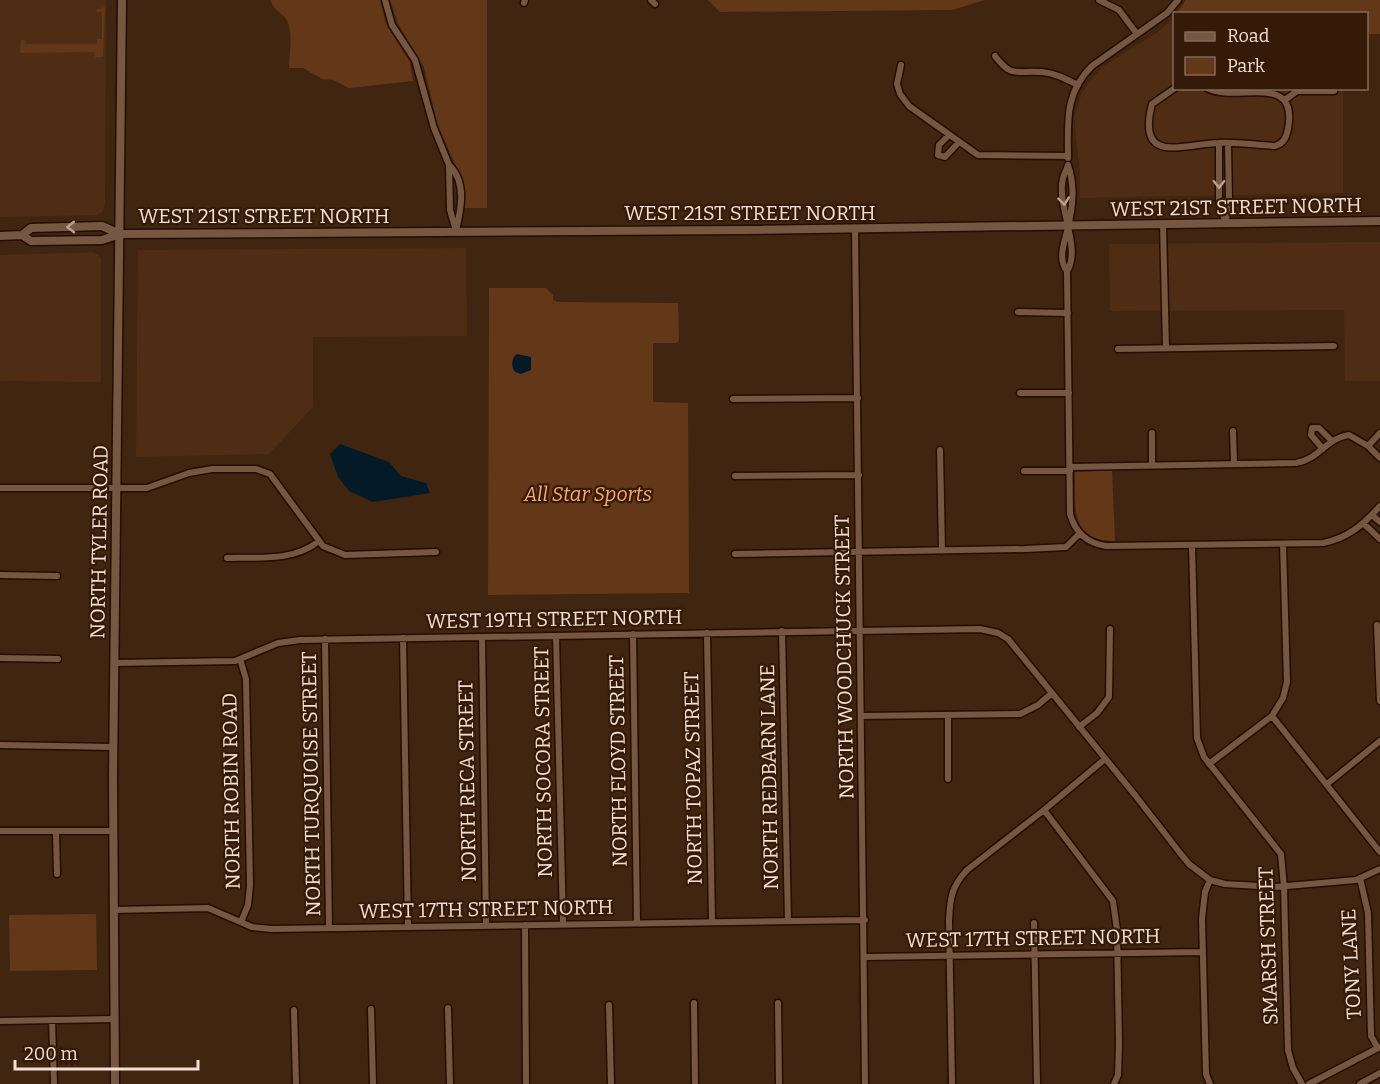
<svg xmlns="http://www.w3.org/2000/svg" width="1380" height="1084" font-family="Bitter,serif">
<style>
.built{fill:#4e2d14}
.green{fill:#623819}
.water{fill:#041a26}
.lines{fill:none;stroke-linecap:round;stroke-linejoin:round}
.street-casing{stroke:#260d00;stroke-width:9}
.secondary-casing{stroke:#260d00;stroke-width:11}
.street{stroke:#765742;stroke-width:6}
.secondary{stroke:#765742;stroke-width:8}
.oneway{stroke:#baa292}
.labels{text-anchor:middle;stroke-width:4.5;stroke-linejoin:round;paint-order:stroke}
.street-label{font-size:20px;fill:#f2e0d4;stroke:#351b07}
.park-label{font-size:20px;font-style:italic;fill:#faa86f;stroke:#351b07}
</style>
<rect width="100%" height="100%" fill="#402511"/>
<path class="built" d="M0,0H106L105,204L103,211L97,215L0,217Z
M1174,17V88L1343,89V193L1080,198V173L1075,130V115L1082,92L1102,67L1158,32Z
M1380,242V381H1345L1344,310L1110,311L1109,244Z
M466,248L467,336L313,337V407L269,454L136,457L138,250Z
M94,252L101,258V382L0,381V255Z"/>
<path class="green" d="M271,0H380L386,24L410,62L413,81L349,88L333,80L322,79L303,68H289C289,53 294,31 286,19C280,10 274,12 271,0Z
M390,0H487V208H464L462,180L437,123L424,67L398,24Z
M708,0H985L952,10L720,12Z
M1186,0H1380V34H1367L1366,14L1177,13Z
M105,7L103,57H95L94,52L20,53L21,40H24L25,44H97V39H102V12H97V9Z
M489,288H546L553,295V300L558,302L678,303L679,341L677,343H653V402L688,403L689,593L488,595Z
M1112,470L1115,541C1069,541 1075,506 1075,472Z
M96,914L97,970L10,971L9,915Z"/>
<path class="water" d="M517,354L531,357V370L521,374L515,372C511,367 511,358 517,354Z
M340,444L389,462L401,476L426,483L430,493L373,502L349,491L338,477L330,454Z"/>
<g class="lines">
<defs>
<path id="street" d="M385,0L392,25L415,60L434,128L449,165
M651,0L655,4
M1099,0L1119,10L1137,34
M524,3L525,0
M995,56C1012,79 1017,70 1042,72C1055,73 1066,79 1078,85
M901,65L897,84L900,94L909,106L978,155L1068,156
M1175,88L1152,104C1136,166 1184,144 1218,143C1237,142 1256,145 1275,146C1284,143 1286,138 1288,129C1299,70 1235,104 1207,88
M1285,100L1297,91H1334
M949,135L939,145L938,155L945,157L959,142
M1219,143V201L1226,224
M1068,158C1068,123 1064,93 1092,66L1167,13L1178,0
M449,165C467,182 461,209 456,231L450,210Z
M1226,220L1229,200L1228,143
M1163,225L1166,348
M1068,227C1065,241 1057,259 1067,271C1082,249 1056,205 1063,178C1064,174 1067,169 1068,165C1075,186 1073,205 1068,227
M855,229L865,1084
M1067,271L1070,514C1075,532 1086,543 1106,546L1323,543C1348,538 1363,525 1380,506
M1018,312L1068,313
M1118,349L1334,346
M1020,393H1069
M733,399L858,398
M1233,431L1234,464
M1152,433V465
M1368,446L1380,433
M1323,449L1311,435L1312,428H1319L1332,441
M940,450L942,551
M1070,467L1296,463C1320,459 1326,438 1349,435L1368,446L1380,458
M1024,471H1070
M735,476L859,475
M0,488H147L189,473L212,469H256L270,474L323,546L345,555L436,552
M1372,515L1380,522
M1363,523L1380,539
M1192,545L1197,738L1204,757L1281,854L1284,887L1288,1050L1293,1068L1302,1084
M735,554L1025,549L1066,547L1079,534
M227,558C258,557 293,562 319,541
M0,575L57,576
M1377,625L1380,701
M782,631L788,921
M707,633L712,922
M633,634L637,923
M556,636L563,924
M482,637L486,925
M403,638L408,927
M325,639L329,928
M0,658L58,659
M240,659L246,679L250,885L248,905L241,922
M114,663L235,661L278,643L300,640L980,629L998,633L1008,639L1135,795L1180,853L1189,864L1210,880L1225,884L1275,887L1356,880L1380,869
M948,715V779
M861,716L1020,714L1038,705L1052,693
M1272,716L1380,852
M1079,727L1097,713L1109,697L1110,629
M0,745L113,747
M1209,764L1272,716L1283,698L1287,682L1283,544
M1327,784L1380,741
M1044,810L1113,901L1117,930L1119,1044L1118,1075L1114,1084
M0,831H113
M56,831L57,874
M1360,878L1368,913L1371,1036L1378,1048
M1210,880L1205,892L1202,919L1206,1074L1210,1084
M113,910L208,908L252,927L271,929L865,920
M1034,923L1037,1084
M525,925L526,1084
M865,957L1202,952
M694,1003L695,1084
M778,1003L779,1084
M609,1005L611,1084
M448,1008L450,1084
M371,1009L373,1084
M294,1010L296,1084
M52,1020L54,1084
M0,1021L114,1019
M952,1084L949,921C950,899 951,887 967,870L1044,810L1105,759
M1309,1084L1380,1047
M1360,1084L1380,1073"/>
<path id="secondary" d="M22,235L31,228L102,226L120,234
M0,236L22,235L31,241L102,240L120,234L744,230L1380,221
M115,1084L113,776L122,0"/>
</defs>
<use href="#street" class="street-casing"/>
<use href="#secondary" class="secondary-casing"/>
<use href="#street" class="street"/>
<use href="#secondary" class="secondary"/>
</g>
<defs><path id="oneway-chevron" d="M-2-3.5L2.5 0L-2 3.5" fill="none" stroke-width="1.6" stroke-linecap="round" stroke-linejoin="round" transform="scale(1.5)"/></defs>
<g class="oneway">
<use href="#oneway-chevron" transform="translate(1219 184) rotate(89)"/>
<use href="#oneway-chevron" transform="translate(1064 201) rotate(84)"/>
<use href="#oneway-chevron" transform="translate(71 227) rotate(179)"/>
</g>
<g class="labels">
<g class="street-label">
<text transform="translate(1236 207) rotate(-1)" y="7">WEST 21ST STREET NORTH</text>
<text x="750" y="220">WEST 21ST STREET NORTH</text>
<text x="264" y="223">WEST 21ST STREET NORTH</text>
<text transform="translate(99 542) rotate(-89)" y="7">NORTH TYLER ROAD</text>
<text transform="translate(554 619) rotate(-1)" y="7">WEST 19TH STREET NORTH</text>
<text transform="translate(844 657) rotate(-91)" y="7">NORTH WOODCHUCK STREET</text>
<text transform="translate(618 761) rotate(-91)" y="7">NORTH FLOYD STREET</text>
<text transform="translate(543 762) rotate(-91)" y="7">NORTH SOCORA STREET</text>
<text transform="translate(769 777) rotate(-91)" y="7">NORTH REDBARN LANE</text>
<text transform="translate(693 778) rotate(-91)" y="7">NORTH TOPAZ STREET</text>
<text transform="translate(467 781) rotate(-91)" y="7">NORTH RECA STREET</text>
<text transform="translate(311 784) rotate(-91)" y="7">NORTH TURQUOISE STREET</text>
<text transform="translate(231 791) rotate(-91)" y="7">NORTH ROBIN ROAD</text>
<text transform="translate(486 909) rotate(-1)" y="7">WEST 17TH STREET NORTH</text>
<text transform="translate(1033 938) rotate(-1)" y="7">WEST 17TH STREET NORTH</text>
<text transform="translate(1268 946) rotate(-92)" y="7">SMARSH STREET</text>
<text transform="translate(1351 964) rotate(-93)" y="7">TONY LANE</text>
</g>
<g class="park-label">
<text x="588" y="501">All Star Sports</text>
</g>
</g>
<rect x="1173" y="12" width="195" height="78" fill="#351b07" stroke="#816a59" stroke-width="1.5"/>
<rect x="1185" y="32" width="30" height="9" fill="#765742" stroke="#816a59" stroke-width="1.5"/>
<text x="1227" y="42" font-size="18" fill="#f2e0d4">Road</text>
<rect x="1185" y="57" width="30" height="18" fill="#623819" stroke="#816a59" stroke-width="1.5"/>
<text x="1227" y="72" font-size="18" fill="#f2e0d4">Park</text>
<path d="M15 1060v9h183v-9" fill="none" stroke="#f2e0d4" stroke-width="3"/>
<text x="24" y="1060" font-size="18" fill="#f2e0d4" stroke="#351b07" stroke-width="4.5" paint-order="stroke">200 m</text>
</svg>
